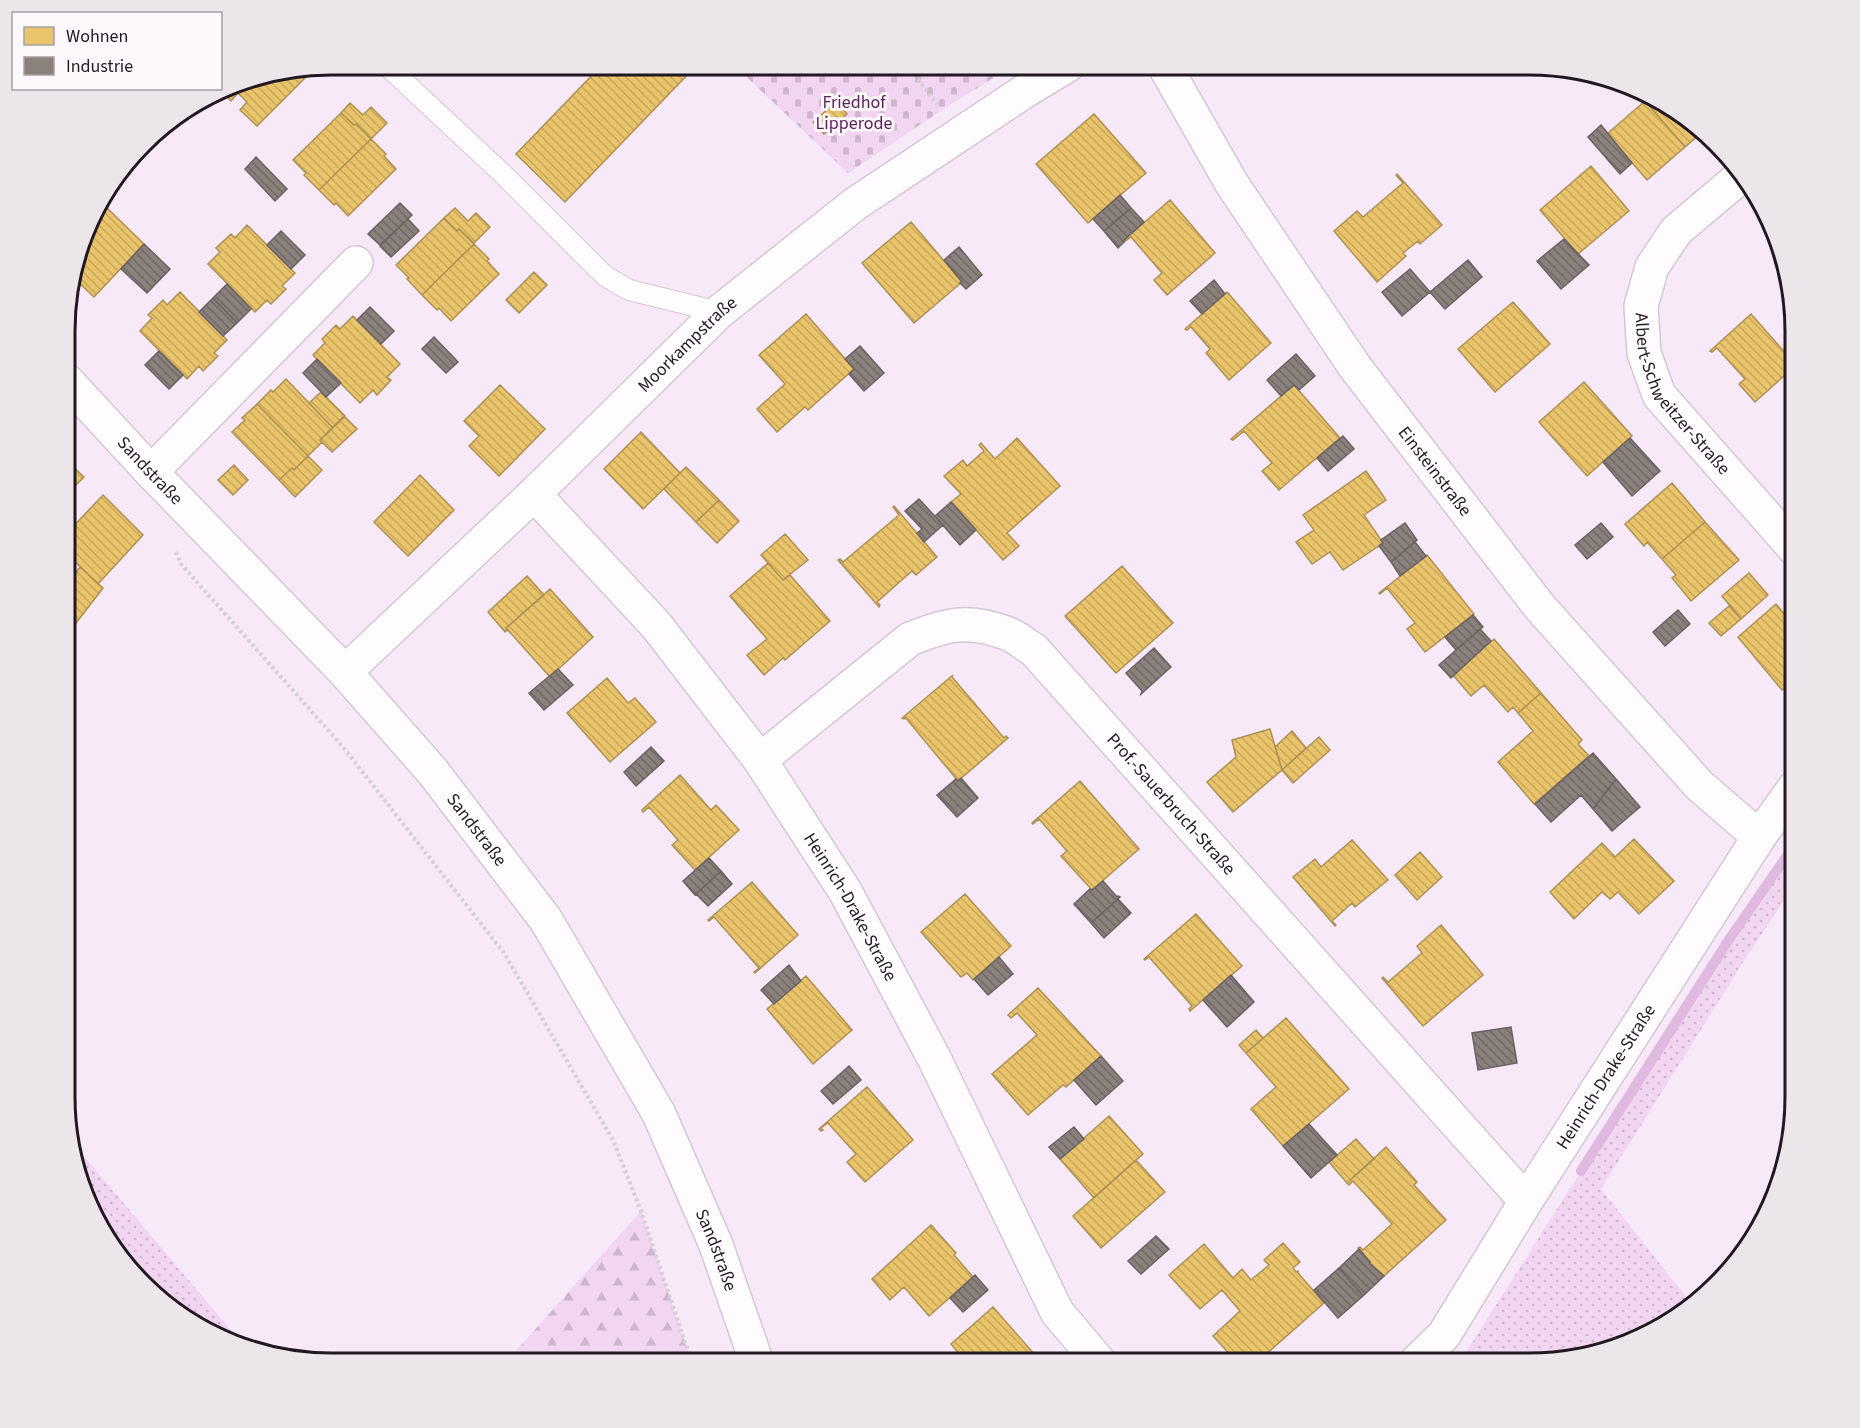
<svg xmlns="http://www.w3.org/2000/svg" width="1860" height="1428" font-family="'Source Sans 3',sans-serif">
<style>
.grass{fill:url(#grass-dots)}
.forest{fill:url(#forest-firs)}
.cemetery{fill:url(#cemetery-stones)}
.homes{fill:url(#homes-back-hatch);stroke:#ad9054;stroke-width:1.5}
.industry{fill:url(#industry-back-hatch);stroke:#6b6261;stroke-width:1.5}
.lines{fill:none;stroke-linecap:round;stroke-linejoin:round}
.stream{stroke:#e0b9e0;stroke-width:10}
.lane-casing{stroke:#d3c8d3;stroke-width:22}
.street-casing{stroke:#d3c8d3;stroke-width:36}
.secondary-casing{stroke:#d3c8d3;stroke-width:36}
.path{stroke:#d4d0d4;stroke-width:4;stroke-dasharray:3 3;stroke-linecap:butt}
.lane{stroke:#fefcfe;stroke-width:20}
.street{stroke:#fefcfe;stroke-width:33}
.secondary{stroke:#fefcfe;stroke-width:33}
.labels{text-anchor:middle;stroke-width:6;stroke-linejoin:round;paint-order:stroke}
.park-label{font-size:18px;fill:#591f5b;stroke:#fef8fd}
.street-label{font-size:18px;fill:#221821;stroke:#fef8fd}
.rim{fill:none;stroke:#221821;stroke-width:3}
</style>
<defs>
<pattern id="grass-dots" width="8" height="8" patternUnits="userSpaceOnUse" patternTransform="scale(1.5)"><rect width="8" height="8" fill="#f2d5f1"/><path d="M2 2h.1M6 6h.1" fill="none" stroke="#cfb6ce" stroke-width="1.8" stroke-linecap="round"/></pattern>
<pattern id="forest-firs" width="22" height="20" patternUnits="userSpaceOnUse" patternTransform="scale(1.5)"><rect width="22" height="20" fill="#f2d5f1"/><path d="M5 1l3.5 6h-7zM16 11l3.5 6h-7z" fill="#cfb6ce"/></pattern>
<pattern id="cemetery-stones" width="16" height="16" patternUnits="userSpaceOnUse" patternTransform="scale(1.5)"><rect width="16" height="16" fill="#f2d5f1"/><path d="M2 7V4a2 2 0 0 1 4 0v3zM10 15v-3a2 2 0 0 1 4 0v3z" fill="#cfb6ce"/></pattern>
<pattern id="homes-back-hatch" width="6" height="6" patternUnits="userSpaceOnUse" patternTransform="scale(1.5)"><rect width="6" height="6" fill="#e9c46a"/><path d="M-1 5l2 2M0 0l6 6M5-1l2 2" fill="none" stroke="#c8a85c"/></pattern>
<pattern id="industry-back-hatch" width="6" height="6" patternUnits="userSpaceOnUse" patternTransform="scale(1.5)"><rect width="6" height="6" fill="#8a817c"/><path d="M-1 5l2 2M0 0l6 6M5-1l2 2" fill="none" stroke="#706965"/></pattern>
</defs>
<rect width="100%" height="100%" fill="#f7e9f7"/>
<path class="grass" d="M1795,844V884L1747,956L1601,1189L1691,1303L1647,1336L1529,1363H1459L1728,941Z
M72,1142L245,1347L229,1343L155,1298L92,1215Z"/>
<path class="forest" d="M641,1211L692,1363H505Z"/>
<path class="cemetery" d="M734,65H1014L942,110L848,173Z"/>
<path class="homes" d="M602,65H689L693,69L565,202L516,154Z
M299,70L306,77L257,126L240,110L247,102L238,93L231,101L222,92L245,79Z
M1650,97L1705,130L1685,147L1645,101Z
M837,101L847,114L824,134L813,122Z
M1645,101L1685,147L1647,180L1607,134Z
M350,103L363,115L371,107L387,123L371,139L356,124L354,125L341,113Z
M341,113L354,125L356,124L371,139L319,190L304,175L306,173L293,160Z
M1094,114L1146,173L1088,223L1036,164Z
M371,139L386,154L384,156L396,169L348,216L336,203L334,205L319,190Z
M1591,166L1629,211L1578,254L1540,210Z
M1397,174L1442,225L1420,244L1418,241L1403,253L1406,256L1377,282L1334,231L1357,211L1363,217L1403,183L1396,175Z
M1170,200L1215,253L1167,295L1154,280L1162,273L1131,237L1124,242L1123,241Z
M106,207L144,244L94,297L73,277L92,220Z
M455,208L468,221L476,213L490,227L474,243L459,229L457,231L444,218Z
M444,218L457,231L459,229L474,244L422,295L407,279L409,278L396,265Z
M911,222L962,282L914,323L862,263Z
M247,225L295,273L282,286L286,289L271,304L267,300L255,312L208,264L220,252L216,248L231,234L235,238Z
M474,244L489,259L487,261L499,274L451,321L439,308L437,310L422,295Z
M534,272L547,285L519,313L506,300Z
M180,292L227,340L214,353L218,356L203,371L199,366L187,379L140,331L152,318L148,315L163,300L167,305Z
M1227,292L1271,343L1229,380L1206,353L1210,349L1191,327L1187,330L1185,329Z
M1513,302L1550,344L1495,392L1458,349Z
M806,314L854,369L808,410L805,407L777,432L757,409L785,384L759,355Z
M1751,314L1795,364V366L1755,402L1739,384L1745,379L1717,348L1712,352L1710,351Z
M353,316L400,364L387,377L391,380L377,395L373,390L360,403L313,355L325,343L322,339L336,325L340,329Z
M286,379L333,428L320,440L322,442L308,456L257,404L271,390L273,392Z
M1584,382L1632,436L1587,476L1539,422Z
M500,385L545,429L499,476L469,446L479,436L464,421Z
M1294,385L1340,438L1279,490L1262,471L1272,463L1244,431L1233,440L1231,439Z
M321,392L345,416L333,428L309,403Z
M257,404L308,456L294,470L292,468L279,480L232,432L245,420L242,418Z
M344,416L357,429L332,452L320,440Z
M641,432L680,473L643,509L604,469Z
M1017,438L1060,486L1007,533L1019,546L1003,560L951,502L961,494L944,476L963,460L967,466L984,451L979,445L981,443L995,459Z
M308,456L322,470L295,497L279,480L292,468L294,470Z
M66,460L84,477L66,495Z
M234,465L248,480L233,495L218,480Z
M686,467L719,500L696,522L664,489Z
M1366,471L1386,500L1364,515L1383,543L1343,570L1330,552L1312,564L1296,542L1314,530L1303,515Z
M420,475L454,510L408,556L374,522Z
M1672,483L1705,522L1662,559L1647,542L1644,546L1625,524Z
M103,495L143,535L98,584L66,553V534Z
M719,500L739,521L717,543L696,522Z
M894,506L937,557L916,575L912,571L877,602L880,605L879,607L838,560L840,559L843,562L899,515L893,507Z
M1705,522L1739,560L1691,601L1672,578L1676,575L1662,559Z
M785,534L808,560L783,580L761,555Z
M1427,555L1474,614L1425,652L1407,629L1415,623L1387,588L1380,594L1379,593Z
M768,563L783,580L790,575L830,621L785,660L783,658L764,675L747,655L767,639L730,596Z
M1122,566L1173,623L1116,673L1065,616Z
M80,567L103,588L66,636V585Z
M1749,573L1768,595L1741,619L1722,596Z
M527,576L544,595L506,628L507,630L505,632L488,612Z
M550,589L593,637L550,677L506,628Z
M1776,604L1795,627V679L1782,690L1738,637Z
M1729,606L1741,619L1721,636L1709,623Z
M1494,639L1541,693L1518,713L1513,707L1508,712L1484,685L1471,696L1453,675Z
M953,675L952,677L1004,738L1006,736L1008,738L958,781L905,717L904,719L902,718Z
M607,678L628,703L635,698L656,722L610,762L567,713Z
M1541,693L1582,740L1578,744L1589,756L1534,804L1498,762L1533,731L1518,713Z
M1270,729L1282,770L1233,812L1207,782L1236,757L1232,740Z
M1292,731L1306,748L1282,770L1275,747Z
M1319,737L1330,750L1293,783L1282,770Z
M680,775L711,810L716,805L739,830L695,870L672,845L678,840L649,807L643,812L642,810Z
M1080,781L1139,849L1092,890L1061,856L1067,851L1039,819L1033,824L1032,823Z
M1634,839L1674,881L1639,914L1618,892L1610,899L1602,892L1574,919L1550,892L1602,843L1615,857Z
M1352,840L1388,880L1355,907L1352,903L1332,921L1336,925L1335,926L1293,877L1315,859L1321,867Z
M1420,852L1442,877L1417,900L1395,875Z
M752,882L798,935L755,973L754,972L759,968L714,917L709,921L708,920Z
M965,894L1011,946L973,980L967,973L961,977L921,932Z
M1196,914L1242,966L1190,1011L1189,1009L1192,1006L1149,957L1145,960L1144,959Z
M1441,925L1483,975L1423,1026L1382,978L1383,977L1388,982L1422,953L1417,946Z
M806,976L852,1030L813,1064L767,1009Z
M1038,988L1101,1056L1066,1087L1063,1085L1028,1115L992,1074L1037,1035L1017,1013L1011,1018L1008,1015Z
M1286,1018L1349,1089L1283,1146L1251,1109L1276,1087L1246,1053Z
M1256,1030L1263,1038L1246,1053L1239,1045Z
M867,1087L913,1140L865,1182L847,1162L856,1154L828,1123L821,1128L823,1130L821,1131L819,1129Z
M1109,1116L1143,1154L1094,1198L1060,1159Z
M1356,1139L1374,1159L1347,1183L1329,1162Z
M1386,1147L1417,1182L1414,1185L1446,1220L1384,1276L1369,1263L1370,1262L1358,1248L1360,1247L1363,1250L1392,1224L1353,1181L1349,1185L1347,1183Z
M1136,1160L1165,1192L1101,1248L1073,1216Z
M931,1225L956,1253L954,1255L973,1277L929,1316L904,1287L890,1300L872,1279Z
M1283,1243L1300,1262L1293,1268L1296,1272L1298,1271V1273L1324,1303L1256,1363H1238L1213,1336L1240,1311L1222,1290L1200,1309L1169,1275L1204,1244L1233,1278L1242,1269L1251,1280L1269,1265L1264,1260Z
M993,1307L1042,1363H967L951,1344Z"/>
<path class="industry" d="M1601,125L1632,163L1620,174L1588,137Z
M256,157L287,189L275,201L245,169Z
M1120,195L1131,208L1104,231L1093,219Z
M400,203L412,215L380,245L368,234Z
M1131,208L1144,222L1123,241L1124,242L1118,248L1104,231Z
M408,219L419,231L391,257L380,246Z
M281,231L305,255L291,269L267,245Z
M1564,239L1589,265L1561,289L1537,261Z
M144,244L170,269L147,293L121,269Z
M959,247L982,275L966,289L960,283L962,282L944,260Z
M1468,260L1482,277L1445,309L1430,292Z
M1410,269L1430,292L1402,316L1382,292Z
M1214,280L1225,294L1202,314L1190,301Z
M227,284L251,309L237,323L213,298Z
M213,298L237,323L223,336L199,312Z
M370,307L394,331L381,344L357,320Z
M434,337L458,362L446,373L422,349Z
M860,346L884,373L864,391L849,374L854,369L845,359Z
M159,351L183,375L169,389L145,365Z
M1296,354L1315,376L1299,390L1294,385L1281,396L1267,380Z
M317,359L341,383L326,397L303,373Z
M1343,436L1354,449L1328,471L1317,458Z
M1630,438L1660,471L1632,496L1603,462Z
M919,499L943,525L924,542L917,533L922,529L905,511Z
M951,502L976,530L960,545L935,516Z
M1405,523L1417,540L1391,562L1379,546L1383,543L1381,540Z
M1601,523L1613,537L1587,559L1575,545Z
M1415,542L1426,556L1400,576L1391,562Z
M1678,610L1690,624L1665,646L1653,632Z
M1473,615L1483,627L1456,650L1445,637Z
M1480,629L1491,641L1451,678L1439,665Z
M1154,648L1171,667L1141,694L1142,691L1126,673Z
M558,669L573,685L544,710L529,693Z
M651,747L664,761L636,786L624,772Z
M1593,753L1616,779L1593,809L1581,795L1551,822L1535,804Z
M961,778L978,798L957,817L937,795L956,779L958,781Z
M1616,779L1640,807L1612,831L1593,809Z
M709,858L721,871L695,895L683,881Z
M721,871L732,884L708,906L696,894Z
M1103,881L1117,897L1118,896L1120,897L1091,923L1074,904L1090,889L1092,890Z
M1118,899L1131,913L1104,938L1091,923Z
M999,957L1013,974L988,995L974,979Z
M789,965L801,981L774,1004L761,990Z
M1231,975L1254,1002L1227,1027L1203,1000Z
M1511,1027L1517,1063L1478,1070L1472,1033Z
M1101,1056L1123,1081L1096,1105L1074,1080Z
M849,1066L861,1080L833,1104L821,1091Z
M1309,1124L1337,1155L1311,1178L1283,1146Z
M1074,1127L1084,1139L1060,1159L1049,1147Z
M1156,1236L1169,1249L1141,1274L1128,1261Z
M1359,1249L1370,1262L1369,1263L1384,1276L1363,1296L1339,1268Z
M1339,1268L1363,1296L1338,1318L1314,1290Z
M975,1275L988,1290L963,1312L950,1298Z"/>
<g class="lines">
<path class="stream" d="M1581,1171L1728,941L1795,844"/>
<defs>
<path id="lane" d="M386,65L505,176L605,276L629,290L719,312"/>
<g id="street">
<path id="s1" d="M1164,65L1232,184L1355,367L1539,606L1699,785L1759,837"/>
<path id="s2" d="M1740,177L1676,231L1652,267L1641,306L1644,353L1659,395L1795,549"/>
<path d="M151,472L356,263"/>
<path id="s3" d="M534,494L656,625L760,760L845,891L934,1058L1057,1312L1100,1363"/>
<path id="s4" d="M345,672L534,494L719,312L855,204L1025,91L1068,65"/>
<path id="s5" d="M760,760L910,639C947,624 967,619 1006,633C1016,636 1025,645 1034,650L1526,1201"/>
<path id="s6" d="M1415,1363L1444,1335L1526,1201L1759,837L1795,787"/>
</g>
<g id="secondary">
<path id="s7" d="M67,381L151,472L345,672L433,772L546,920L659,1114L716,1245L757,1363"/>
</g>
</defs>
<use href="#lane" class="lane-casing"/>
<use href="#street" class="street-casing"/>
<use href="#secondary" class="secondary-casing"/>
<path class="path" d="M907,65L939,107
M176,552L181,564L343,747L504,953L613,1140L641,1211L692,1363
M91,1211L173,1309"/>
<use href="#lane" class="lane"/>
<use href="#street" class="street"/>
<use href="#secondary" class="secondary"/>
</g>
<g class="labels">
<g class="park-label">
<text x="854" y="108">Friedhof<tspan x="854" dy="21">Lipperode</tspan></text>
</g>
<g class="street-label">
<text dy="6" stroke="none"><textPath href="#s4" startOffset="474">Moorkampstraße</textPath></text>
<text dy="6" stroke="none"><textPath href="#s2" startOffset="268">Albert-Schweitzer-Straße</textPath></text>
<text dy="6" stroke="none"><textPath href="#s7" startOffset="122">Sandstraße</textPath></text>
<text dy="6" stroke="none"><textPath href="#s1" startOffset="489">Einsteinstraße</textPath></text>
<text dy="6" stroke="none"><textPath href="#s5" startOffset="531">Prof.-Sauerbruch-Straße</textPath></text>
<text dy="6" stroke="none"><textPath href="#s7" startOffset="608">Sandstraße</textPath></text>
<text dy="6" stroke="none"><textPath href="#s3" startOffset="522">Heinrich-Drake-Straße</textPath></text>
<text dy="6" stroke="none"><textPath href="#s6" startOffset="345">Heinrich-Drake-Straße</textPath></text>
<text dy="6" stroke="none"><textPath href="#s7" startOffset="1094">Sandstraße</textPath></text>
</g>
</g>
<path d="M0 0H1860V1428H0ZM331 75H1529A256 256 0 0 1 1785 331V1097A256 256 0 0 1 1529 1353H331A256 256 0 0 1 75 1097V331A256 256 0 0 1 331 75Z" fill="#ece6eb" fill-rule="evenodd"/>
<path class="rim" d="M331 75H1529A256 256 0 0 1 1785 331V1097A256 256 0 0 1 1529 1353H331A256 256 0 0 1 75 1097V331A256 256 0 0 1 331 75Z"/>
<rect x="12" y="12" width="210" height="78" fill="#fef8fd" stroke="#a69ea5" stroke-width="1.5"/>
<rect x="24" y="27" width="30" height="18" fill="#e9c46a" stroke="#a69ea5" stroke-width="1.5"/>
<text x="66" y="42" font-size="18" fill="#221821">Wohnen</text>
<rect x="24" y="57" width="30" height="18" fill="#8a817c" stroke="#a69ea5" stroke-width="1.5"/>
<text x="66" y="72" font-size="18" fill="#221821">Industrie</text>
</svg>
